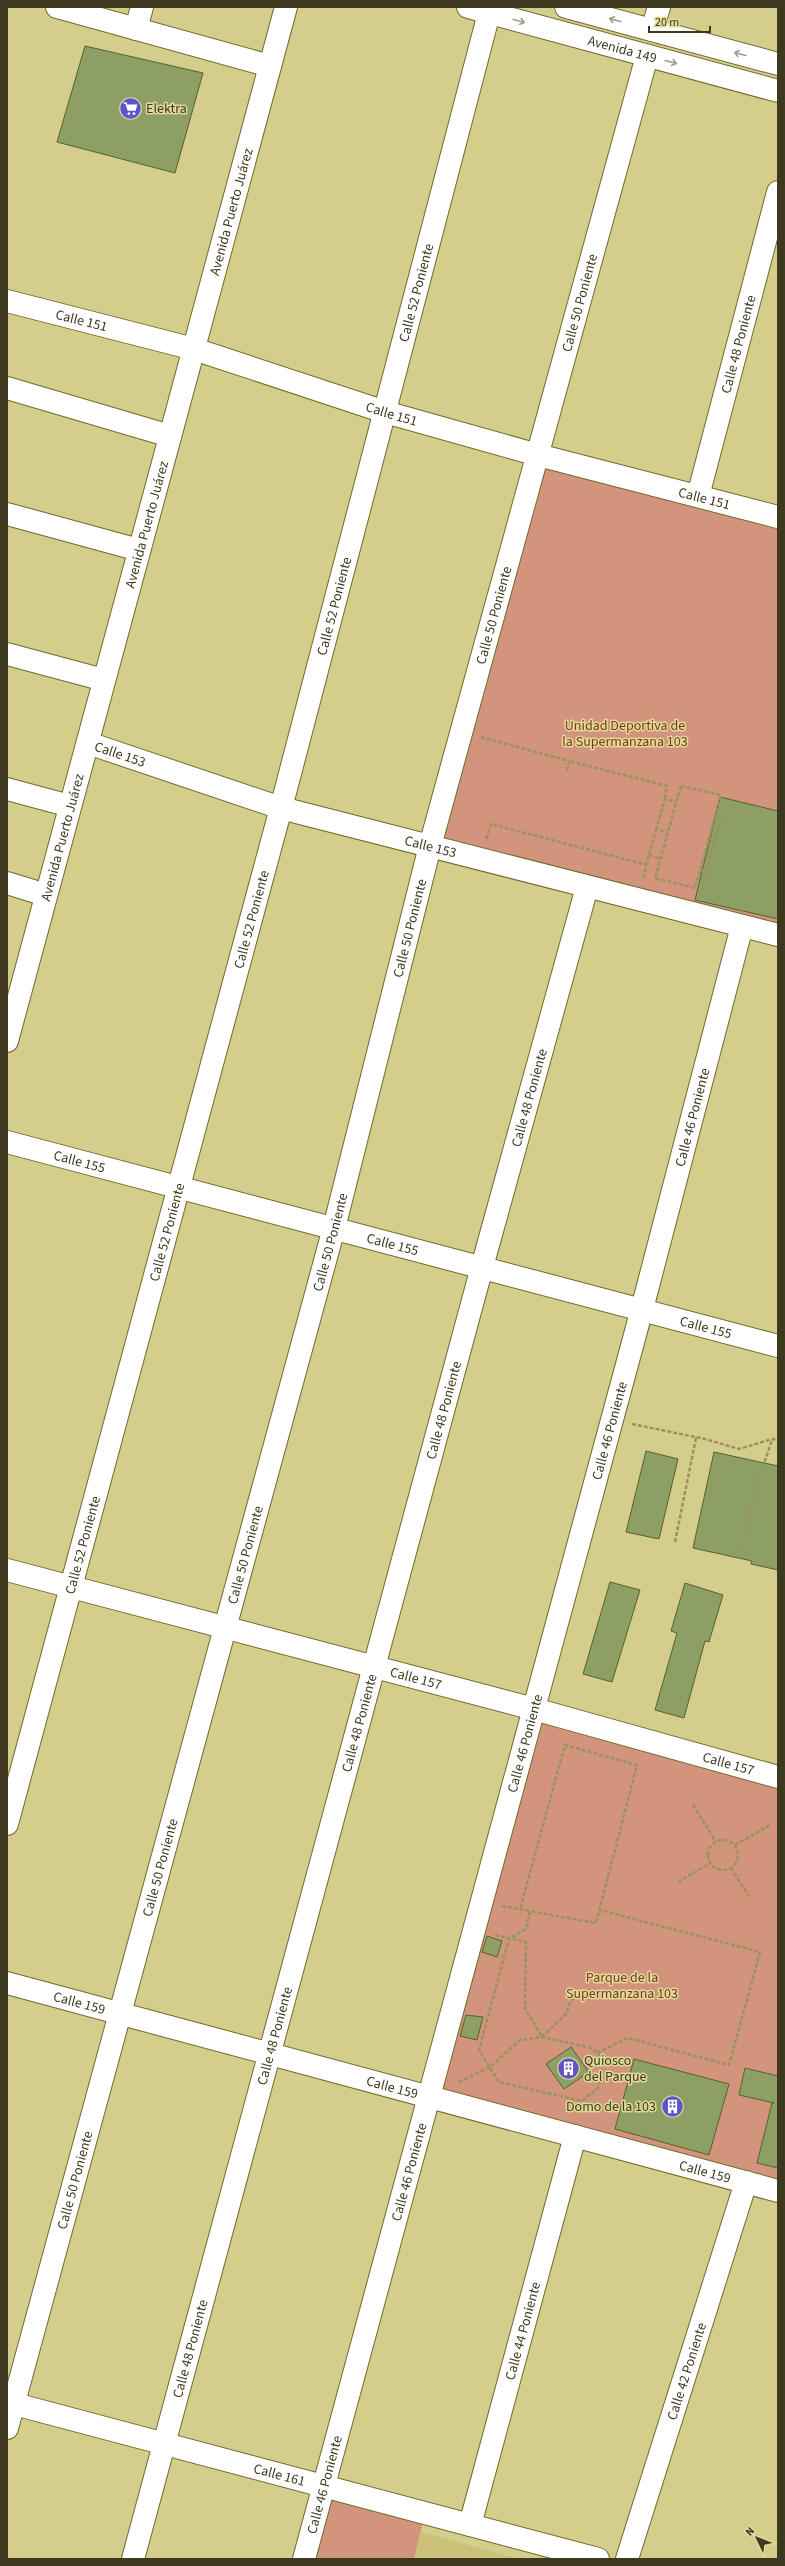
<svg xmlns="http://www.w3.org/2000/svg" width="785" height="2566" font-family="'Source Sans 3',sans-serif">
<style>
.built{fill:#cac279}
.green{fill:#d2947c}
.building{fill:#8d9f64;stroke:#54642a}
.lines{fill:none;stroke-linecap:round;stroke-linejoin:round}
.minor-casing{stroke:#716a2a;stroke-width:24}
.major-casing{stroke:#716a2a;stroke-width:24}
.path{stroke:#989361;stroke-width:2.5;stroke-dasharray:4 2;stroke-linecap:butt}
.minor{stroke:#fff;stroke-width:22}
.major{stroke:#fff;stroke-width:22}
.oneway{stroke:#9e9c8e}
.labels{text-anchor:middle;stroke-width:3;stroke-linejoin:round;paint-order:stroke}
.street-label{font-size:14px;fill:#3c391e;stroke:#e1da98}
.poi-label{font-size:14px;fill:#3c391e;stroke:#e1da98;text-anchor:start}
.park-label{font-size:14px;fill:#7a381c;stroke:#e1da98}
</style>
<rect width="100%" height="100%" fill="#d4cd8c"/>
<path class="built" d="M421,2532L519,2559H414Z"/>
<path class="green" d="M541,460L778,523V931L436,842Z
M535,1711L778,1777V2190L430,2096Z
M324,2486L425,2513L414,2559H305Z"/>
<path class="building" d="M85,46L203,73L175,173L57,142Z
M720,797L778,811V919L695,900Z
M646,1451L678,1459L659,1539L626,1532Z
M714,1452L778,1466V1570L751,1564L752,1561L693,1548Z
M610,1582L640,1590L612,1682L583,1674Z
M685,1583L723,1595L709,1642L705,1641L684,1718L655,1710L677,1633L671,1631Z
M487,1936L502,1941L497,1957L482,1952Z
M466,2015L483,2017L477,2040L460,2036Z
M571,2047L589,2072L564,2089L546,2064Z
M634,2059L729,2084L709,2155L615,2129Z
M745,2068L778,2076V2168L757,2163L772,2103H774L739,2095Z"/>
<g class="lines">
<defs>
<g id="minor">
<path d="M57,7L270,66"/>
<path d="M136,29L142,7"/>
<path d="M652,30L659,7"/>
<path id="s1" d="M7,301L194,349L385,412L538,455L778,517"/>
<path d="M7,388L170,436"/>
<path id="s2" d="M698,496L778,192"/>
<path d="M7,514L139,550"/>
<path d="M7,654L104,680"/>
<path id="s3" d="M88,743L281,808L778,935"/>
<path d="M7,789L70,806"/>
<path d="M7,883L46,895"/>
<path id="s4" d="M7,1041L286,7"/>
<path id="s5" d="M7,1142L778,1346"/>
<path id="s6" d="M7,1570L534,1709L778,1777"/>
<path id="s7" d="M7,1824L281,808L489,13"/>
<path id="s8" d="M7,1983L778,2191"/>
<path id="s9" d="M7,2402L598,2559"/>
<path id="s10" d="M7,2428L334,1228L430,846L647,56"/>
<path id="s11" d="M470,2525L575,2136"/>
<path id="s12" d="M133,2559L482,1267L587,887"/>
<path id="s13" d="M304,2559L642,1309L742,926"/>
<path id="s14" d="M627,2559L746,2182"/>
</g>
<g id="major">
<path id="s15" d="M468,7L778,91"/>
<path d="M566,7L778,64"/>
</g>
</defs>
<use href="#minor" class="minor-casing"/>
<use href="#major" class="major-casing"/>
<path class="path" d="M481,737L569,761
M567,771L569,761L667,786L665,799
M681,786L721,795L695,888L655,878Z
M714,817L721,819L714,842
M656,830L665,799L676,802
M486,839L491,824L647,865
M649,855L656,830L667,832
M700,870L707,871L701,893
M707,871L714,842L708,840
M643,878L649,855L660,859
M632,1424L705,1439L739,1449L772,1439L778,1440
M675,1542L696,1438
M742,1549L757,1484L772,1440
M693,1805L716,1842
M708 1855a15 15 0 1 1 30 0a15 15 0 1 1-30 0Z
M735,1845L770,1825
M731,1868L750,1898
M678,1882L711,1863
M502,1906L596,1923L637,1765L565,1745L520,1909
M495,1935L526,1942L525,2008L542,2037
M542,2037L566,2014L571,2000L586,1994L602,1992
M597,2053L628,2038L729,2065L760,1952L600,1910
M459,2082L490,2067L520,2040L542,2037L592,2048L604,2060L598,2088L582,2101L499,2082L479,2050L509,1939L526,1929L530,1912"/>
<use href="#minor" class="minor"/>
<use href="#major" class="major"/>
</g>
<defs><path id="oneway-shaft" d="M-6 0H5M1.5-3L5.5 0L1.5 3" fill="none" stroke-width="1.6" stroke-linecap="round" stroke-linejoin="round"/></defs>
<g class="oneway">
<use href="#oneway-shaft" transform="translate(615 20) rotate(-165)"/>
<use href="#oneway-shaft" transform="translate(519 21) rotate(15)"/>
<use href="#oneway-shaft" transform="translate(740 54) rotate(-165)"/>
<use href="#oneway-shaft" transform="translate(671 62) rotate(15)"/>
</g>
<defs>
<symbol id="supermarket-disc" viewBox="-11 -11 22 22"><circle r="9.5" fill="#5f52cb" stroke="#e1da98"/><path d="M-6-5.5h2.5l.6 2H6L4.5 2H-2.5L-4.4-4H-6ZM-1.5 3.2a1.3 1.3 0 1 0 .1 0ZM3 3.2a1.3 1.3 0 1 0 .1 0Z" fill="#fff"/></symbol>
<symbol id="building-disc" viewBox="-11 -11 22 22"><circle r="9.5" fill="#5f52cb" stroke="#e1da98"/><path d="M-4-6H4V6H1V3H-1V6H-4ZM-2.5-4.3h1.7v1.8h-1.7ZM.8-4.3h1.7v1.8H.8ZM-2.5-1h1.7V.8h-1.7ZM.8-1h1.7V.8H.8Z" fill="#fff"/></symbol>
</defs>
<g fill-rule="evenodd">
<use href="#supermarket-disc" x="118" y="96" width="25" height="25"/>
<use href="#building-disc" x="556" y="2056" width="25" height="25"/>
<use href="#building-disc" x="660" y="2094" width="25" height="25"/>
</g>
<g class="labels">
<g class="street-label">
<text dy="5" stroke="none"><textPath href="#s15" startOffset="160">Avenida 149</textPath></text>
<text dy="5" stroke="none"><textPath href="#s4" startOffset="859">Avenida Puerto Juárez</textPath></text>
<text dy="5" stroke="none"><textPath href="#s7" startOffset="1585">Calle 52 Poniente</textPath></text>
<text dy="5" stroke="none"><textPath href="#s10" startOffset="2201">Calle 50 Poniente</textPath></text>
<text dy="5" stroke="none"><textPath href="#s1" startOffset="77">Calle 151</textPath></text>
<text dy="5" stroke="none"><textPath href="#s2" startOffset="157">Calle 48 Poniente</textPath></text>
<text dy="5" stroke="none"><textPath href="#s1" startOffset="401">Calle 151</textPath></text>
<text dy="5" stroke="none"><textPath href="#s1" startOffset="725">Calle 151</textPath></text>
<text dy="5" stroke="none"><textPath href="#s4" startOffset="535">Avenida Puerto Juárez</textPath></text>
<text dy="5" stroke="none"><textPath href="#s7" startOffset="1261">Calle 52 Poniente</textPath></text>
<text dy="5" stroke="none"><textPath href="#s10" startOffset="1877">Calle 50 Poniente</textPath></text>
<text dy="5" stroke="none"><textPath href="#s3" startOffset="34">Calle 153</textPath></text>
<text dy="5" stroke="none"><textPath href="#s4" startOffset="211">Avenida Puerto Juárez</textPath></text>
<text dy="5" stroke="none"><textPath href="#s3" startOffset="358">Calle 153</textPath></text>
<text dy="5" stroke="none"><textPath href="#s7" startOffset="937">Calle 52 Poniente</textPath></text>
<text dy="5" stroke="none"><textPath href="#s10" startOffset="1553">Calle 50 Poniente</textPath></text>
<text dy="5" stroke="none"><textPath href="#s12" startOffset="1514">Calle 48 Poniente</textPath></text>
<text dy="5" stroke="none"><textPath href="#s13" startOffset="1493">Calle 46 Poniente</textPath></text>
<text dy="5" stroke="none"><textPath href="#s5" startOffset="75">Calle 155</textPath></text>
<text dy="5" stroke="none"><textPath href="#s7" startOffset="613">Calle 52 Poniente</textPath></text>
<text dy="5" stroke="none"><textPath href="#s10" startOffset="1229">Calle 50 Poniente</textPath></text>
<text dy="5" stroke="none"><textPath href="#s5" startOffset="399">Calle 155</textPath></text>
<text dy="5" stroke="none"><textPath href="#s5" startOffset="723">Calle 155</textPath></text>
<text dy="5" stroke="none"><textPath href="#s12" startOffset="1190">Calle 48 Poniente</textPath></text>
<text dy="5" stroke="none"><textPath href="#s13" startOffset="1169">Calle 46 Poniente</textPath></text>
<text dy="5" stroke="none"><textPath href="#s7" startOffset="289">Calle 52 Poniente</textPath></text>
<text dy="5" stroke="none"><textPath href="#s10" startOffset="905">Calle 50 Poniente</textPath></text>
<text dy="5" stroke="none"><textPath href="#s6" startOffset="423">Calle 157</textPath></text>
<text dy="5" stroke="none"><textPath href="#s12" startOffset="866">Calle 48 Poniente</textPath></text>
<text dy="5" stroke="none"><textPath href="#s13" startOffset="845">Calle 46 Poniente</textPath></text>
<text dy="5" stroke="none"><textPath href="#s6" startOffset="747">Calle 157</textPath></text>
<text dy="5" stroke="none"><textPath href="#s10" startOffset="581">Calle 50 Poniente</textPath></text>
<text dy="5" stroke="none"><textPath href="#s8" startOffset="75">Calle 159</textPath></text>
<text dy="5" stroke="none"><textPath href="#s12" startOffset="542">Calle 48 Poniente</textPath></text>
<text dy="5" stroke="none"><textPath href="#s8" startOffset="399">Calle 159</textPath></text>
<text dy="5" stroke="none"><textPath href="#s8" startOffset="723">Calle 159</textPath></text>
<text dy="5" stroke="none"><textPath href="#s13" startOffset="401">Calle 46 Poniente</textPath></text>
<text dy="5" stroke="none"><textPath href="#s10" startOffset="257">Calle 50 Poniente</textPath></text>
<text dy="5" stroke="none"><textPath href="#s11" startOffset="201">Calle 44 Poniente</textPath></text>
<text dy="5" stroke="none"><textPath href="#s12" startOffset="218">Calle 48 Poniente</textPath></text>
<text dy="5" stroke="none"><textPath href="#s14" startOffset="197">Calle 42 Poniente</textPath></text>
<text dy="5" stroke="none"><textPath href="#s9" startOffset="282">Calle 161</textPath></text>
<text dy="5" stroke="none"><textPath href="#s13" startOffset="77">Calle 46 Poniente</textPath></text>
</g>
<g class="poi-label">
<text x="146" y="113">Elektra</text>
<text x="584" y="2065">Quiosco<tspan x="584" dy="16">del Parque</tspan></text>
<text x="656" y="2111" text-anchor="end">Domo de la 103</text>
</g>
<g class="park-label">
<text x="625" y="730">Unidad Deportiva de<tspan x="625" dy="16">la Supermanzana 103</tspan></text>
<text x="622" y="1982">Parque de la<tspan x="622" dy="16">Supermanzana 103</tspan></text>
</g>
</g>
<rect width="785" height="2566" fill="none" stroke="#3c391e" stroke-width="16"/>
<g transform="translate(757 2538) rotate(313)" stroke="#e1da98" stroke-width="3" paint-order="stroke">
<path d="M0-3L7 15L0 10L-7 15Z" fill="#3c391e"/>
<text y="-6" font-size="11" font-weight="bold" text-anchor="middle" fill="#3c391e">N</text>
</g>
<path d="M649 26v6h61v-6" fill="none" stroke="#3c391e" stroke-width="2"/>
<text x="655" y="26" font-size="12" fill="#3c391e" stroke="#e1da98" stroke-width="3" paint-order="stroke">20 m</text>
</svg>
